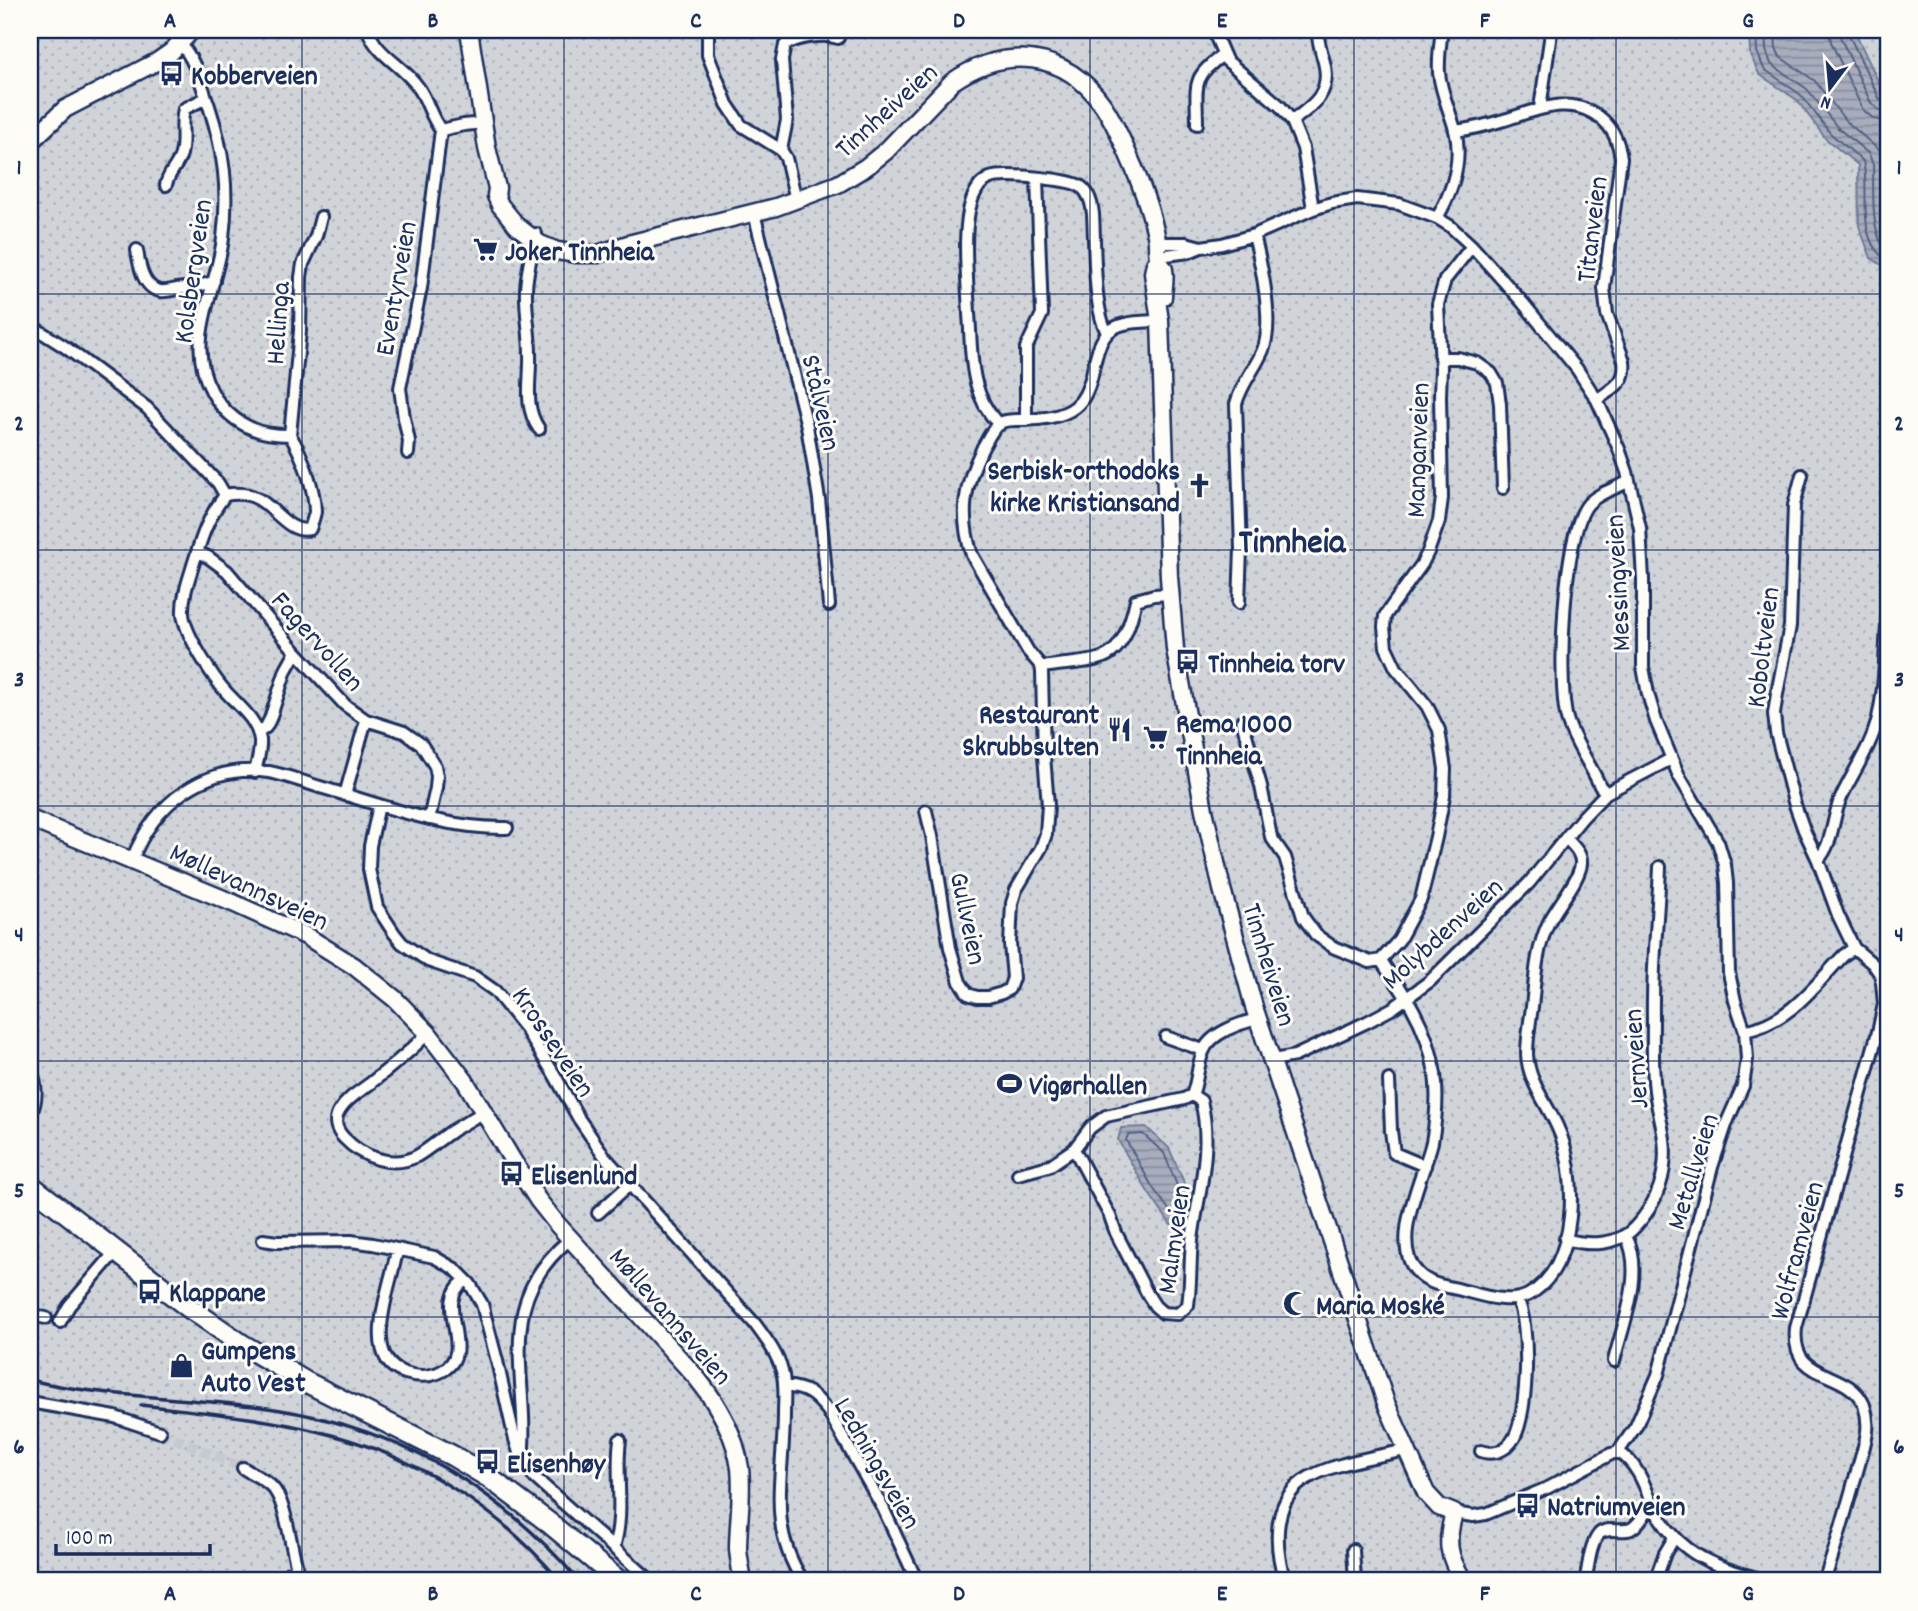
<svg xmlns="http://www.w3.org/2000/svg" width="1918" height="1611" font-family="Dekko,sans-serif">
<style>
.park{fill:url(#park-dots);stroke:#76819b;stroke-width:2}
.water{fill:url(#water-rules);stroke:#6f7b97;stroke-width:2}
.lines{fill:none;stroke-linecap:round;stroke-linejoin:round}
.shore{stroke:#536184;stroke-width:2}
.street-tunnel{stroke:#c5c9d1;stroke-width:10;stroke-dasharray:10 5;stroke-linecap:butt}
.street-casing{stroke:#1b2f5e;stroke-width:16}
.secondary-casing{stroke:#1b2f5e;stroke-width:21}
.highway-casing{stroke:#1b2f5e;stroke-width:24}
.street{stroke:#fdfcf7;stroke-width:10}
.secondary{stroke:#fdfcf7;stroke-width:16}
.highway{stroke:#fdfcf7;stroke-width:19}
.rail{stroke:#1b2f5e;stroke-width:3.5}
.grid{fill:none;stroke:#1b2f5e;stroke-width:2;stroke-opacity:0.55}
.labels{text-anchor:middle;stroke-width:6;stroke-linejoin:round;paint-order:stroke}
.poi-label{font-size:28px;font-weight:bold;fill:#1b2f5e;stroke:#fdfcf7;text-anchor:start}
.street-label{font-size:28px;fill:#1b2f5e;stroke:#fdfcf7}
.district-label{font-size:35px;font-weight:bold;fill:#1b2f5e;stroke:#fdfcf7}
.neatline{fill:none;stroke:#1b2f5e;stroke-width:2.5}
.grid-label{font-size:23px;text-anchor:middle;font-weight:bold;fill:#1b2f5e}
</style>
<defs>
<pattern id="park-dots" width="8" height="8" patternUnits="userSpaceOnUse" patternTransform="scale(1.75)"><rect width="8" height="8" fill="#d0d3d8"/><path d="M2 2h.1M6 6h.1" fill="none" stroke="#b2b5bc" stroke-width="1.8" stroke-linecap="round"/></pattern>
<pattern id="water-rules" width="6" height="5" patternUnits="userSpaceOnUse" patternTransform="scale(1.75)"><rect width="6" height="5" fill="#a7adbd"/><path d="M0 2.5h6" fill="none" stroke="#878d9d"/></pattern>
</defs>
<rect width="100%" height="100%" fill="#f0f0ee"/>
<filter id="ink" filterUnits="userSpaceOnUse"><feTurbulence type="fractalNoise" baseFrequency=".0143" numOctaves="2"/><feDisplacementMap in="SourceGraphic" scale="14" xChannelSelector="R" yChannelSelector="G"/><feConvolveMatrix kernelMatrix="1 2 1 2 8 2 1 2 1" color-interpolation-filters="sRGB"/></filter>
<g filter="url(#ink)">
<path class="park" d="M30,30H1888V1581H30Z"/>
<path class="water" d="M1749,30H1854L1888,102V269L1871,258L1859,226L1858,165L1826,139L1797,100L1759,74L1750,54Z
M1146,1127L1169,1148L1186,1187L1181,1222L1171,1225L1148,1192L1118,1140L1121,1128Z"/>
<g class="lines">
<path class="shore" d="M1756,30L1757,52L1764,69L1801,95L1831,134L1863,161C1871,195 1854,239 1888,261
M1765,30L1766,50L1771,64L1807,89L1838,128L1869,154L1873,165C1874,187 1869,236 1888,251
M1775,30L1776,48L1780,57L1815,81L1845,120L1880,151L1884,164L1885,221L1888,230
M1829,30L1831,42L1863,110L1874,119L1888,122
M1839,30L1841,39L1871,103L1879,110L1888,112
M1848,30L1849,35L1879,98L1883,102L1888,103
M1143,1134L1164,1153L1178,1188L1176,1210L1174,1212L1170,1211L1153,1188L1126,1140L1128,1135Z"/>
<path class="street-tunnel" d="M160,1432L243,1468"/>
<defs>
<path id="street" d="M368,30C377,56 403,65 418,87C428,100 430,117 441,130
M708,30V55L727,104L741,125L781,150L786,158L796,200
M1213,30L1226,60L1280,106L1292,121L1303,148L1313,209
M180,43C196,61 201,84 209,106C224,152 229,189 223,238C219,272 204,304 201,337C197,376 217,414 253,429C264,434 278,435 290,435C302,454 315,489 315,512C314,517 312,523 310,529C290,535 274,507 258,499C248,493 236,493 225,495
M1540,108L1551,33
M1292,121C1314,105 1332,92 1324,62C1321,51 1318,41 1317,30
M1197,124C1197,86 1190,78 1223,55
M1455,131C1472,129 1488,125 1504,120C1537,110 1572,93 1603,120C1614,130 1619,143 1621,158L1604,288L1607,314L1624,361C1627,384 1612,388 1597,400
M781,150L787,120L782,60L785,45C798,37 824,33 838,38
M166,185C168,173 178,166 181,154C185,139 180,124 184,109L206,98
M754,213L807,426L819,499L829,605
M1437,218C1452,192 1463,161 1455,130C1450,111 1441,93 1439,73C1438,58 1440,44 1442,30
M536,234C532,252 527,270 526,289C525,311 530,332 530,354C531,381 523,406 539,429
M1158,243H1186L1201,247
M137,250C139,265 143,288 160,291C166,292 171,290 177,289C190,287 202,287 214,281
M1159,256L1189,252L1201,247L1222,244L1254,235L1313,209L1332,203L1357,199L1399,204L1437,218L1450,226L1472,246L1523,303L1577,369L1597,400L1619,449L1627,472L1640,528L1643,579V667L1648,694L1656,721L1679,776L1718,842L1725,865L1727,883L1729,973L1735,1001L1745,1031L1747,1059L1743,1086L1727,1122L1712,1167L1658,1375L1636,1426L1618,1452L1611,1454L1547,1488L1486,1514L1473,1516L1454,1513
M30,325L65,347L147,408L218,483L225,495C208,517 202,536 194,562C189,579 182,597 183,614C185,634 213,678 227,693C240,707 257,720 260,740C261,751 257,762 255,772
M1440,358H1458L1477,363L1491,373L1497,383L1500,404L1503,488
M1026,420V348L1042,314L1037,179
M999,425C988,413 980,399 976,383C970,361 971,337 969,314C968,282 959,214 978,188C980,184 986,180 990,178C1003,173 1068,179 1080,186C1089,192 1092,204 1093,214C1095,242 1093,310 1107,332
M290,435L300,331L301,277L303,264L316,236L321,217
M408,453L409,441L404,418L400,388L421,288L441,130L464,125L484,123
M1802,475L1794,505L1790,626L1777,694L1774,714L1776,733L1794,802L1804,830L1818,860L1838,915L1854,948L1873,964L1880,974L1882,982L1884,1004L1879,1028L1796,1328C1790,1384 1848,1367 1864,1405C1867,1414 1868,1423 1867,1432C1864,1451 1857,1470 1852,1489C1843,1520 1835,1551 1824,1581
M1629,481C1616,489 1599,492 1588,504C1563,534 1557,681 1567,719C1574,743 1590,763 1600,786L1606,793L1671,759
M197,552L208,557L227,571L296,652L345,705L366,720L404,732L421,744L435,766L437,776L436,788L429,819
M1239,603L1241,549L1236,404C1241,384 1255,369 1263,350C1274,323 1261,263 1254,235
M1042,667C1101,658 1120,670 1136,600L1154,595L1170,594
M1242,721L1261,786L1271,837L1285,857L1303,917L1316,935L1333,947L1370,962L1381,960L1399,940L1421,899L1436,837L1444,796L1445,769L1439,730L1427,706L1396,668L1386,647L1384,627L1385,616L1391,607L1422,564L1428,552L1439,521L1442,498L1440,396L1441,368L1438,304L1445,280L1472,246
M258,733L266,727L270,719L286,670L296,652
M345,795L366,720
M379,805L370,846L369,869L377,907L394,933L402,943L428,961L475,977L495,991L525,1028L554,1074L579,1119L605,1157L755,1324C766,1339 777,1353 782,1371C786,1385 784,1399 784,1414C784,1477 766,1524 803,1581
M926,811L932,836L950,948L960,982L968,994L977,997H988L1002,993L1009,989L1013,978L1010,944L1012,903L1016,890L1041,848L1046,834L1048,805L1044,756L1042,672L1041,666L1028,651L972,555C959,515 964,485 983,447C988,439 993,426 1002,422C1009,419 1017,420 1024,420C1040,419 1061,418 1075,407C1085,399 1089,387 1092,375C1101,325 1112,322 1160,321
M132,860C154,803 205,763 269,772C286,775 303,782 320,787C382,805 442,829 507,828
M1818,860C1833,844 1832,820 1840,800C1852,773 1871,748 1878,718C1886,683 1885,646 1888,611
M1381,960C1387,971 1395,980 1402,991C1418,1015 1431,1045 1435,1074C1438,1096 1436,1120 1432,1142C1424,1176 1388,1243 1418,1273C1429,1285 1446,1286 1461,1290C1481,1295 1509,1305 1528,1295C1579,1268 1579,1172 1557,1126C1546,1102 1528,1081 1527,1054C1527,1038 1530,1022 1532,1007C1535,979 1536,950 1548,924C1556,907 1579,881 1581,864C1582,853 1573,846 1566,838
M1745,1031C1791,1021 1813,987 1844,955L1854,948
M428,1033C411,1051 391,1067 372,1082C361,1091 348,1097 340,1110C333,1120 336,1130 344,1138C362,1157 392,1169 417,1156C429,1149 440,1139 452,1131C462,1125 473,1118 484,1112
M1166,1037L1203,1050
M1273,1060L1295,1056L1367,1022L1393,1008L1430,981L1529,883L1582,818L1606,793
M30,1067C37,1085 38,1099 30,1116
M1389,1080L1391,1131L1394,1153L1425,1166
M1074,1149L1110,1216L1116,1233L1148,1295L1155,1306L1163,1313L1178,1314L1188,1305C1191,1284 1190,1262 1192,1240C1198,1193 1213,1148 1201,1101L1192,1095
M1018,1174L1049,1166L1074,1149L1090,1128L1106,1116L1184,1099L1192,1095C1198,1081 1197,1066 1203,1052C1210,1033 1240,1023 1258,1019
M598,1213L629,1185
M1565,1239C1588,1246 1618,1246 1635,1227C1658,1203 1668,1172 1664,1139C1662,1123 1657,1107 1655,1091C1652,1067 1653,1041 1653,1017C1652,966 1658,917 1660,867
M263,1240L277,1242L351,1241L373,1244L434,1257L455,1269L470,1284L482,1304L497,1361L514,1436L521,1459L535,1478L651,1581
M397,1250C393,1281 358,1359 405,1373C417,1377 431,1377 442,1371C479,1351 430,1303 466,1280
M30,1315L46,1318
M60,1322L69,1306L116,1251
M1614,1361C1623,1324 1645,1272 1626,1236
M784,1386C807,1388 814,1394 828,1411L883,1508L917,1581
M30,1402L115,1417L160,1432
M1481,1451C1494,1456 1507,1450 1514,1438C1528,1414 1531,1323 1517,1299
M1618,1452C1636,1461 1645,1486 1652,1504
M522,1456C525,1436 523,1417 522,1397C517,1331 515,1285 570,1239
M243,1468C252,1474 263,1478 271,1486C288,1501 291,1557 301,1581
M614,1547C625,1512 615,1475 620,1440
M1353,1550L1355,1581
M277,1581L296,1568
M1285,1581C1275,1549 1271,1504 1303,1481C1327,1464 1376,1457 1406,1450
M1585,1581C1589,1567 1589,1546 1599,1534C1607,1526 1621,1533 1631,1529C1640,1524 1646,1512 1652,1504C1678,1556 1715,1567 1768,1581
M1655,1581L1665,1553L1674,1538"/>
<path id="secondary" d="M469,30L487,148L497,188L496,196L500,205L517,226L540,244L557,251L577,254H598L628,244L776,207L838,184L866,167L886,151L952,82C1005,45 1065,51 1103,105C1116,124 1125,148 1134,168C1143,190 1151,211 1156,235C1158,243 1156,254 1159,261C1160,265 1164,267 1164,270C1166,279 1163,289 1163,297
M30,142L65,109L158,61L171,52L192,30
M1159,262L1155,264L1153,273L1160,321L1169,577L1175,649L1204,810L1222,889L1254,1007L1386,1403L1426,1493L1439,1507L1454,1513C1446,1541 1447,1556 1464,1581
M30,819L233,903L306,936L354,966L395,999L428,1033L465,1081L513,1161L538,1200L557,1224L696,1377C718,1404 735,1433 740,1468C743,1495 738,1522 738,1549C739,1560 741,1571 743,1581"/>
<path id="highway" d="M30,1185L188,1307L243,1345L306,1382L453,1456L488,1477L548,1522L619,1581"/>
</defs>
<use href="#street" class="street-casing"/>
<use href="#secondary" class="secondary-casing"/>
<use href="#highway" class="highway-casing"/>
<use href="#street" class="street"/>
<use href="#secondary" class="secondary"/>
<use href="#highway" class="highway"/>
<path class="rail" d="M30,1380C106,1398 184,1397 261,1407C390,1424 495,1483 579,1581
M141,1405C200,1412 261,1417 320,1432C413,1454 499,1508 560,1581"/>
</g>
</g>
<path class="grid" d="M302,30V1581M564,30V1581M828,30V1581M1090,30V1581M1354,30V1581M1616,30V1581M30,294H1888M30,550H1888M30,806H1888M30,1061H1888M30,1317H1888"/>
<defs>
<symbol id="bus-bare" viewBox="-9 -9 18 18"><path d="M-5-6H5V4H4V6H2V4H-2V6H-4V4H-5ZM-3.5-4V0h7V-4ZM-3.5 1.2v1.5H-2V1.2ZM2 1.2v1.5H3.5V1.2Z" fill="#1b2f5e" stroke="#fdfcf7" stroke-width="2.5" paint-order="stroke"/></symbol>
<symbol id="supermarket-bare" viewBox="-9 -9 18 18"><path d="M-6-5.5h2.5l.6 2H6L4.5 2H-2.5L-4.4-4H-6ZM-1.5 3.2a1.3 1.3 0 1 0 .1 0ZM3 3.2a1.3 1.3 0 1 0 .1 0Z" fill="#1b2f5e" stroke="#fdfcf7" stroke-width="2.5" paint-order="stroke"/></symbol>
<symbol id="church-bare" viewBox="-9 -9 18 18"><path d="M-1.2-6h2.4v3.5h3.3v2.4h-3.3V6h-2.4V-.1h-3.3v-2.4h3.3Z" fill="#1b2f5e" stroke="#fdfcf7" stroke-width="2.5" paint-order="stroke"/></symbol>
<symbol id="restaurant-bare" viewBox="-9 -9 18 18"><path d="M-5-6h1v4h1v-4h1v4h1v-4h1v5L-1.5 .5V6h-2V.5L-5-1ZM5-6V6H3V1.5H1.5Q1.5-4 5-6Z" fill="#1b2f5e" stroke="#fdfcf7" stroke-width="2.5" paint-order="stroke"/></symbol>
<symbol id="stadium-bare" viewBox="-9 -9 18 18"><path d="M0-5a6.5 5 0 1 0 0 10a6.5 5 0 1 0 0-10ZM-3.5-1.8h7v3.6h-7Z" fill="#1b2f5e" stroke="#fdfcf7" stroke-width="2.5" paint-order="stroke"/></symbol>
<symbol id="mosque-bare" viewBox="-9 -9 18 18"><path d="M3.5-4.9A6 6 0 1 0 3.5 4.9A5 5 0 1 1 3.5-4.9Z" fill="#1b2f5e" stroke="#fdfcf7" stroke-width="2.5" paint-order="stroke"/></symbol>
<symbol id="shop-bare" viewBox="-9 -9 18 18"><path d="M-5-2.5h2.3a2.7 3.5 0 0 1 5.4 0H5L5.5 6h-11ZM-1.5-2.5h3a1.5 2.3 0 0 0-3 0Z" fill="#1b2f5e" stroke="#fdfcf7" stroke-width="2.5" paint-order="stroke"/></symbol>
</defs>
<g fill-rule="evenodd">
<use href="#bus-bare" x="154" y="56" width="35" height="35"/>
<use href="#supermarket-bare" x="468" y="232" width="35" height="35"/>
<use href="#church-bare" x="1182" y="468" width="35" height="35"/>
<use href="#bus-bare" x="1170" y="644" width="35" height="35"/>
<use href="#restaurant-bare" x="1102" y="712" width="35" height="35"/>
<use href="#supermarket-bare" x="1138" y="720" width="35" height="35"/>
<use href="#stadium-bare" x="992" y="1066" width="35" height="35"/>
<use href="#bus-bare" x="494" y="1156" width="35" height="35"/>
<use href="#bus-bare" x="132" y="1274" width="35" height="35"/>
<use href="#mosque-bare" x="1278" y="1286" width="35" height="35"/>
<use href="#shop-bare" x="164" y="1348" width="35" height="35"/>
<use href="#bus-bare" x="470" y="1444" width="35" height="35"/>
<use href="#bus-bare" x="1510" y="1488" width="35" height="35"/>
</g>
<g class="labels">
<g class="poi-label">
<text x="191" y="84">Kobberveien</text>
<text x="505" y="260">Joker Tinnheia</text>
<text x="1180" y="479" text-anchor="end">Serbisk-orthodoks<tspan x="1180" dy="32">kirke Kristiansand</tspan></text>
<text x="1208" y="672">Tinnheia torv</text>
<text x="1099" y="723" text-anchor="end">Restaurant<tspan x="1099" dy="32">Skrubbsulten</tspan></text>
<text x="1176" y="732">Rema 1000<tspan x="1176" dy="32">Tinnheia</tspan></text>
<text x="1029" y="1094">Vigørhallen</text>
<text x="531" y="1184">Elisenlund</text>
<text x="169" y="1301">Klappane</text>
<text x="1316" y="1314">Maria Moské</text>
<text x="201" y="1359">Gumpens<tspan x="201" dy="32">Auto Vest</tspan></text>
<text x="507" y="1472">Elisenhøy</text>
<text x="1547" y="1515">Natriumveien</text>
</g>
<g class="street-label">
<text transform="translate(885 109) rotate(-42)" y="10">Tinnheiveien</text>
<text transform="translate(1590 229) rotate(-83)" y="10">Titanveien</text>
<text transform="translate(191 271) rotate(-82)" y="10">Kolsbergveien</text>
<text transform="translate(394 288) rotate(-80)" y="10">Eventyrveien</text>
<text transform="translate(276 323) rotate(-86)" y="10">Hellinga</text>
<text transform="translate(823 402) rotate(77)" y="10">Stålveien</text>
<text transform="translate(1416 450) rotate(-88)" y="10">Manganveien</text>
<text transform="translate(1616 583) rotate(-93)" y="10">Messingveien</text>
<text transform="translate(319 640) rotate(48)" y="10">Fagervollen</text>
<text transform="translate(1761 647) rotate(-83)" y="10">Koboltveien</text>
<text transform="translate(250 885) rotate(25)" y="10">Møllevannsveien</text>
<text transform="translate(970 918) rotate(78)" y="10">Gullveien</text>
<text transform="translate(1441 932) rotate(-42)" y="10">Molybdenveien</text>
<text transform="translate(1271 964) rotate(73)" y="10">Tinnheiveien</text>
<text transform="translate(555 1041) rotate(56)" y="10">Krosseveien</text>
<text transform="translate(1634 1059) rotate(-94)" y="10">Jernveien</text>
<text transform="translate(1691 1171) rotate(-73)" y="10">Metallveien</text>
<text transform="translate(1172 1239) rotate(-82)" y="10">Malmveien</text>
<text transform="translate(1795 1250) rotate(-75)" y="10">Wolframveien</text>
<text transform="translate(672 1315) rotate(49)" y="10">Møllevannsveien</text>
<text transform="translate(879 1462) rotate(60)" y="10">Ledningsveien</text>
</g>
<g class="district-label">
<text x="1292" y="552">Tinnheia</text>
</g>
</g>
<rect width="1918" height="1611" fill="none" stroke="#fdfcf7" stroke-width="77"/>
<g transform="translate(1830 88) rotate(196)" stroke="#fdfcf7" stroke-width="5" paint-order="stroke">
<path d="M0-5L12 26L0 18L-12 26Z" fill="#1b2f5e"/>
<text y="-10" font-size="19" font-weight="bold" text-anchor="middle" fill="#1b2f5e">N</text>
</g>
<path d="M56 1544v10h154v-10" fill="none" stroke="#1b2f5e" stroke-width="3.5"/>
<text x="66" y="1544" font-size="21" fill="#1b2f5e" stroke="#fdfcf7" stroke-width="5" paint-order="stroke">100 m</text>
<rect x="38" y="38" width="1842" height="1534" class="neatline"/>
<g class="grid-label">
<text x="170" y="27">A</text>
<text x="433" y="27">B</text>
<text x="696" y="27">C</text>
<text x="959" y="27">D</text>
<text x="1222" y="27">E</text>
<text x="1485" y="27">F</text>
<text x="1748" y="27">G</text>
<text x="19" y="174">1</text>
<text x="1899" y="174">1</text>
<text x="19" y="430">2</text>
<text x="1899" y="430">2</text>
<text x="19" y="686">3</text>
<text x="1899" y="686">3</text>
<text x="19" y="941">4</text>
<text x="1899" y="941">4</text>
<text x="19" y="1197">5</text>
<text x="1899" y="1197">5</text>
<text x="19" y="1453">6</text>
<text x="1899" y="1453">6</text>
<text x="170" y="1600">A</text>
<text x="433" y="1600">B</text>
<text x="696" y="1600">C</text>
<text x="959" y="1600">D</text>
<text x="1222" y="1600">E</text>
<text x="1485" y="1600">F</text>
<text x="1748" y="1600">G</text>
</g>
</svg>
